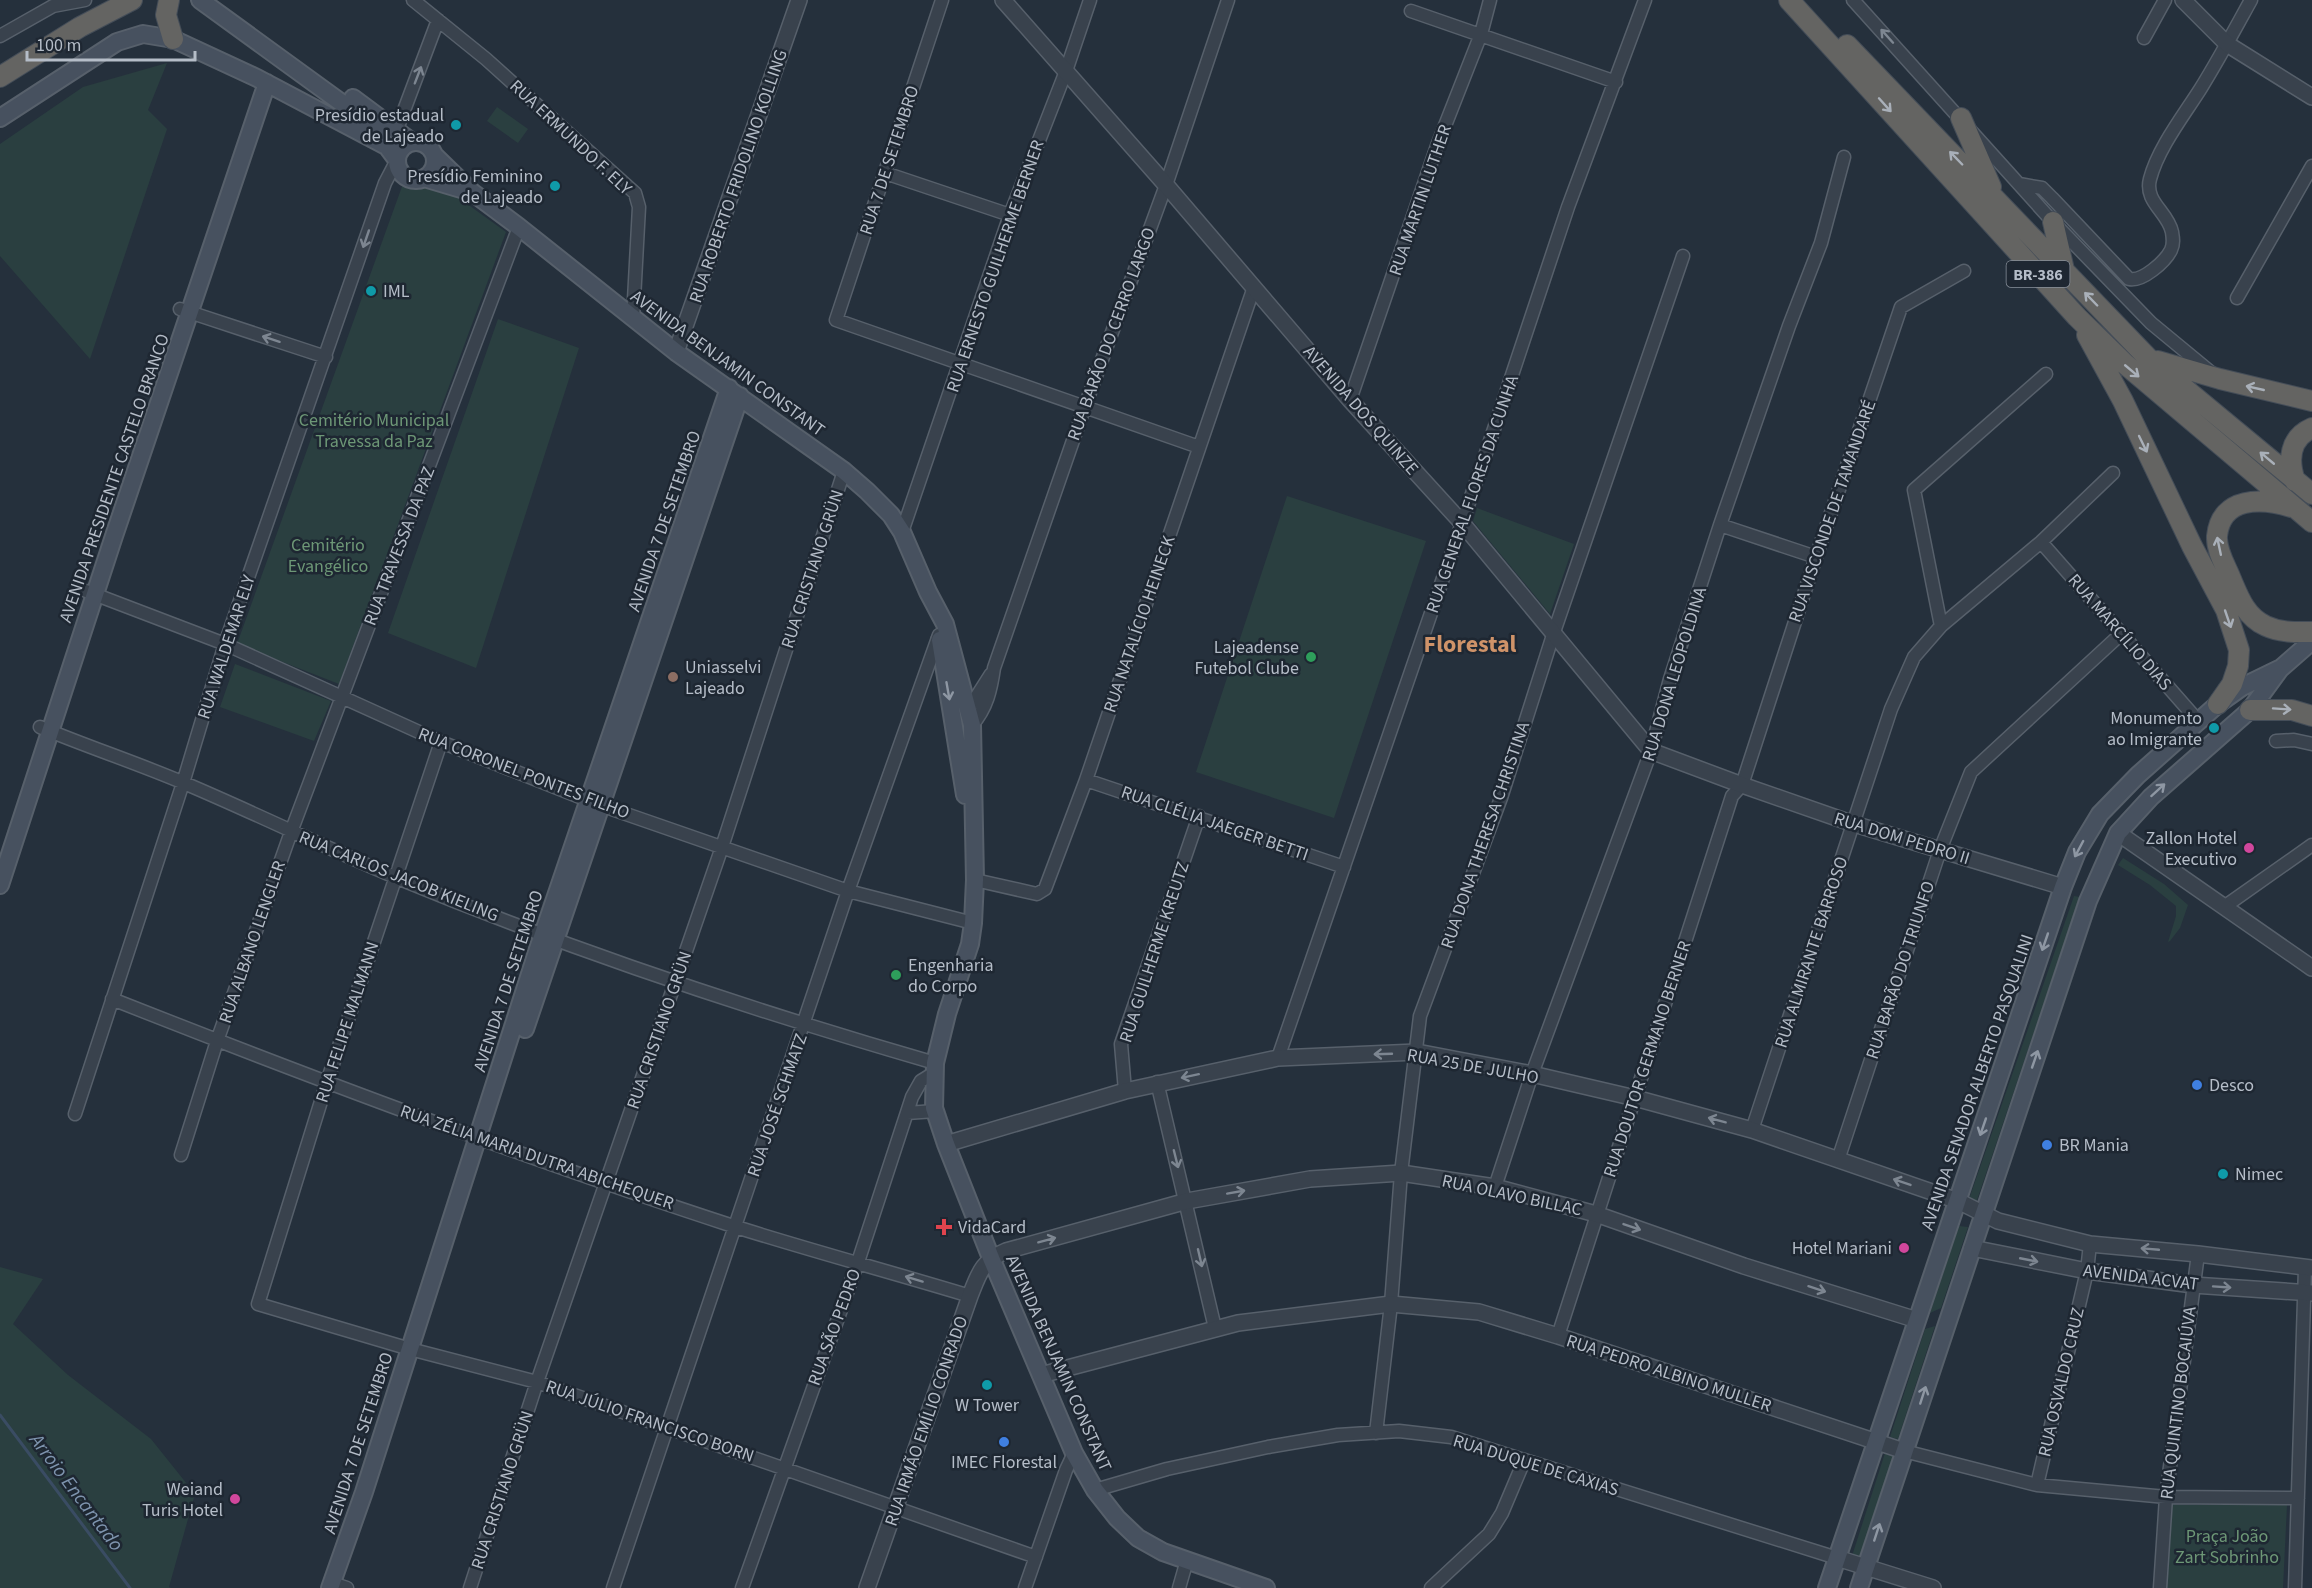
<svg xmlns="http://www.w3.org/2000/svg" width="2312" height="1588" font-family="'Source Sans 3',sans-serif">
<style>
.green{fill:#2a3f40}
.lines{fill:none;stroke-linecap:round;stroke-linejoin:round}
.stream{stroke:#3a4c63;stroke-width:3}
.minor-casing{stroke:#57606b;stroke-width:15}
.tertiary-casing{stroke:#57606b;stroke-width:18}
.secondary-casing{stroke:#57606b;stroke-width:20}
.trunk-casing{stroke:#444d58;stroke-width:22}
.minor{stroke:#39424d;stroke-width:12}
.tertiary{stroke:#39424d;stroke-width:15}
.secondary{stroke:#47515f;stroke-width:16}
.trunk{stroke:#646462;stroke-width:20}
.oneway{stroke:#7d8691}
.oneway2{stroke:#a9b0b9}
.oneway3{stroke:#8e97a3}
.culture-dot{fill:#0f9aa8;stroke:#1e2732;stroke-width:2}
.leisure-dot{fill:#2e9e5b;stroke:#1e2732;stroke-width:2}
.education-dot{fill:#8d6e63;stroke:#1e2732;stroke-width:2}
.hotel-dot{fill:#d1479c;stroke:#1e2732;stroke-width:2}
.shop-dot{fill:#3f7fe0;stroke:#1e2732;stroke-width:2}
.health-dot{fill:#e0444e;stroke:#1e2732;stroke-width:2}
.labels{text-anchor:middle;stroke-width:5;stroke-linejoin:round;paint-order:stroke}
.shield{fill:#1e2732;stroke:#88909b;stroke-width:1.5}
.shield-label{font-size:16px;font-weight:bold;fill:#b5bdc8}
.poi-label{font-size:18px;fill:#b5bdc8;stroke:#1e2732;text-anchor:end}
.street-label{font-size:18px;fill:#b5bdc8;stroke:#1e2732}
.park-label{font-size:18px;fill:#6d9776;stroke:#1e2732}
.water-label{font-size:20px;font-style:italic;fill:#7e94ae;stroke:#1e2732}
.district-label{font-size:24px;font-weight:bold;fill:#cf9369;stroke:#1e2732}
</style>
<rect width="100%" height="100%" fill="#25303c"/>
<path class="green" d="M167,63L148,110L167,129L90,359L0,256V144L83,87Z
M497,107L528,129L518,143L487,121Z
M404,181L452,193L506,232L339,684L237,644Z
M498,319L579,348L476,668L388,633Z
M1287,496L1426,541L1334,818L1196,772Z
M1477,508L1574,544L1550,614L1473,521Z
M235,664L331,701L314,741L220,707Z
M2123,858L2164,884L2188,905L2180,928L2170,941L2168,942L2176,916V906L2150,885L2118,865Z
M2074,896L2080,897L1975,1206L1968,1202Z
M1959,1226L1968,1227L1941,1308L1930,1313Z
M0,1267L43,1279L13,1324L68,1375L151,1439L195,1494L169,1587L171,1588H0Z
M1935,1326L1898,1439L1890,1437L1925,1329Z
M1885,1453L1893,1456L1860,1558L1852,1556Z
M2170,1505H2287L2283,1588H2166Z"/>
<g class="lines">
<path class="stream" d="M0,1415L130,1588"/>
<defs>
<path id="minor" d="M413,0L486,59L635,193L639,207L633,318
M942,0L836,320L1199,447
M1853,0L2053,222L2151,323L2214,375
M1411,11L1616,82
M0,36L53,6L85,0
M2144,38L2165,0
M397,129L438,20
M885,173L1010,215
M2019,184L2042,188L2052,198L2129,279C2142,282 2165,262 2171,250C2174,244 2173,238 2172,232C2168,212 2144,202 2150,179C2158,148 2184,115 2201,88C2219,59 2235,29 2251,0
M2237,298L2312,166
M180,309L326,357
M1350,400L1437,146L1481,34L1490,0
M1720,525L1816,557
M902,532L1010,215L1066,71L1090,0
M2041,542L2199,722
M86,591L225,644L441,742L600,805L848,891L973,923
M1941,626L1914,490L2046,374
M968,710L991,674
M972,725C987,708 991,689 994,668L1085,406L1166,185L1228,0
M40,727C88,747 137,763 184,783C255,813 324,847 395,877C571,950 751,1010 935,1063
M2276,741L2294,740L2312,744
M441,742L327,1082L258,1304L410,1349L537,1382L1036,1557
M1086,780L1344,867
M975,880L1037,894L1045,889L1086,780L1254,287
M2224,907L2312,845
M112,999C317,1080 524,1158 733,1226C812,1251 891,1272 970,1296
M1278,1058L1484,459L1568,207L1645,0
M1157,1082L1215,1328
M1125,1091L1121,1044L1199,816
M907,1113L935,1111
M75,1114L183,783L225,644L385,183L397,160
M1752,1130L1891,709L1914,657L1941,626L2041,542L2113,473
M181,1155L217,1041L291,832L519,227
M1838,1160L1940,850L1971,772L2122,633
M1495,1187L1532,1074L1651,751L1670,679L1720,525L1789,326L1821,243L1844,157
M1558,1336L1732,796L1742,785L1816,557L1901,307L1964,271
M1376,1433L1391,1304L1401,1173L1420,1016L1501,798L1553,635L1683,256
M1904,1451L2037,1485L2166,1497L2298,1498
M2037,1485L2087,1271L2090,1244
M1095,1490L1167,1469L1268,1447L1338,1435L1399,1431L1451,1437L1837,1558
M332,1583L347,1588
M470,1588L537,1382L722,847L844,471
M613,1588L848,891L939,635
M742,1588L858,1262L912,1097L921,1081L934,1073
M1025,1588L1066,1470L1074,1453
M1179,1588L1187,1560
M1431,1588L1489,1534L1502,1513L1524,1461
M2160,1588L2166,1497L2198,1254
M2295,1588L2305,1268"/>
<path id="tertiary" d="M1003,0L1166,185L1350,400L1462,523L1651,751L1742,785L1854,824L2063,887
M2183,0L2227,44L2312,97
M676,352L799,0
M2118,833L2312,968
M946,1144L1125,1091L1278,1058L1417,1052L1532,1074L1635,1098L1752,1130L1958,1201L1998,1221L2090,1244L2198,1254L2312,1268
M1972,1248L2087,1271L2193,1285L2312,1293
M1041,1375L1238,1323L1391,1304L1479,1312L1558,1336L1904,1451
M1837,1558L1933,1588
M867,1588L970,1296C979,1273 982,1261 1006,1251L1187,1201L1310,1179L1401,1173L1495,1187L1596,1214L1744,1266L1917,1320"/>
<path id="secondary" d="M200,0L361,117L374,129L397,160
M353,98L412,142
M0,118L117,42L143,34L173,39L257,78L384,145
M397 161a19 19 0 1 1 38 0a19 19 0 1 1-38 0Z
M435,156L472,192L519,227L676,352L844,471L867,491L891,515L902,532L928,592L945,624L972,725L975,880L973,923L970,944L947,1014L935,1063L934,1108L946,1144L991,1258L1074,1453L1095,1490L1117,1518L1138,1538L1163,1552L1266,1588
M424,178L471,192
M940,640L965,795
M0,885L114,536L267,83
M525,1029L740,396
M330,1588L364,1492L538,949L729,388
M1827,1588L2063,887L2077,852L2100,814L2138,775L2218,704L2242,687L2279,669
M1859,1588L2088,901L2118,833L2151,797L2250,710L2280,669L2312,641"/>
<path id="trunk" d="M169,0L166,15L173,39
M1789,0L2077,317L2125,364L2312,522
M1847,45L2149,359L2312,494
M0,77L80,27L132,0
M1961,118L1991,187
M2053,222L2064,270
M2087,335L2123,401L2192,546L2226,610L2239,650L2238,666L2232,684L2218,704
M2158,361L2220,379L2312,401
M2295,481C2288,460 2289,438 2312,428
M2291,507C2262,498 2221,496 2217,536C2216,551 2226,566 2231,579C2239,598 2246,617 2266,626C2281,633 2297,632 2312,632
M2250,710H2292L2312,716"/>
</defs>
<use href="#minor" class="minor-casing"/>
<use href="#tertiary" class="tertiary-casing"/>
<use href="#secondary" class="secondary-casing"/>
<use href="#trunk" class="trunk-casing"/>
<use href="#minor" class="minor"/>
<use href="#tertiary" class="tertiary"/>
<use href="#secondary" class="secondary"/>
<use href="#trunk" class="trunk"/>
</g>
<defs><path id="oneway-shaft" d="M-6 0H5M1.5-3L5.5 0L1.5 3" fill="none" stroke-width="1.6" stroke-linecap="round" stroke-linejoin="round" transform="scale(1.5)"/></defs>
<g class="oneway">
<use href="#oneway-shaft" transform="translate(1887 36) rotate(-132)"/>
<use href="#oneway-shaft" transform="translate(418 75) rotate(-69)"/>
<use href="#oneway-shaft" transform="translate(366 239) rotate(109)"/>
<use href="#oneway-shaft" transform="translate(271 339) rotate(-162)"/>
<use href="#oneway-shaft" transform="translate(1383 1054) rotate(178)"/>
<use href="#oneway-shaft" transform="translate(1190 1076) rotate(168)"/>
<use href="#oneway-shaft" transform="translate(1717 1120) rotate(-165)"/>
<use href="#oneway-shaft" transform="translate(1176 1159) rotate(76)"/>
<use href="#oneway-shaft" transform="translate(1902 1182) rotate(-161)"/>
<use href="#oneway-shaft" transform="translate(1236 1192) rotate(-10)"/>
<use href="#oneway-shaft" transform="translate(1632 1227) rotate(19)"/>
<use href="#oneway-shaft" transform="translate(1047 1240) rotate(-15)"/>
<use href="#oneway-shaft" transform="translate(2150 1249) rotate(-175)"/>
<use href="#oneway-shaft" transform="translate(1200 1258) rotate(77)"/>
<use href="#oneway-shaft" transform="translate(2029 1260) rotate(11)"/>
<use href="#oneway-shaft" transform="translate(914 1279) rotate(-163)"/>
<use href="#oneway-shaft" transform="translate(2222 1287) rotate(4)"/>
<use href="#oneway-shaft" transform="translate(1817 1289) rotate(18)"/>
</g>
<g class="oneway2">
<use href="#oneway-shaft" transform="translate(1885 105) rotate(48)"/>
<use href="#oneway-shaft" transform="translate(1956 158) rotate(-134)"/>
<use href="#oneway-shaft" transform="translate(2091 299) rotate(-134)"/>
<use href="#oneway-shaft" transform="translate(2132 371) rotate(40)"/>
<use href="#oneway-shaft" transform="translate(2255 388) rotate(-167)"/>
<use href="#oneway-shaft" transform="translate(2143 444) rotate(64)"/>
<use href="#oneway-shaft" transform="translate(2267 458) rotate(-140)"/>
<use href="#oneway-shaft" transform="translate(2219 546) rotate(-102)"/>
<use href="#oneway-shaft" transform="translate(2228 619) rotate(71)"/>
<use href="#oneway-shaft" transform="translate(2282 709) rotate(4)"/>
</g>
<g class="oneway3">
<use href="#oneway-shaft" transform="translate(948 691) rotate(80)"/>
<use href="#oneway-shaft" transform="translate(2158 790) rotate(-42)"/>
<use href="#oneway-shaft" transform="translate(2079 849) rotate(118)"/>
<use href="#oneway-shaft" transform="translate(2045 942) rotate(109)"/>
<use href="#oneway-shaft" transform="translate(2035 1059) rotate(-71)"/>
<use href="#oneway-shaft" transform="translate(1983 1127) rotate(109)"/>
<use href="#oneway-shaft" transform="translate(1923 1395) rotate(-72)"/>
<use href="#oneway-shaft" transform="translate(1877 1532) rotate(-72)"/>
</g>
<g class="culture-dot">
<circle cx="456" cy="125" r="6"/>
<circle cx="555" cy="186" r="6"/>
<circle cx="371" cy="291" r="6"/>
<circle cx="2214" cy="728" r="6"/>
<circle cx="2223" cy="1174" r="6"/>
<circle cx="987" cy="1385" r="6"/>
</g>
<g class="leisure-dot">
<circle cx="1311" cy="657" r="6"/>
<circle cx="896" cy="975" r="6"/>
</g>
<circle class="education-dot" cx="673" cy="677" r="6"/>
<g class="hotel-dot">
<circle cx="2249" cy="848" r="6"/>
<circle cx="1904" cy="1248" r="6"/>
<circle cx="235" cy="1499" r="6"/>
</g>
<g class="shop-dot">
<circle cx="2197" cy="1085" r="6"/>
<circle cx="2047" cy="1145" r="6"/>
<circle cx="1004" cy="1442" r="6"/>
</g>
<path class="health-dot" d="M941 1218h6v6h6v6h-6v6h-6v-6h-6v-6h6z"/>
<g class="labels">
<rect class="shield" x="2006.5" y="261" width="63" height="26" rx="4.5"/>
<g class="shield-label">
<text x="2038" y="280">BR-386</text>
</g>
<g class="poi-label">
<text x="444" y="121">Presídio estadual<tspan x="444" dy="21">de Lajeado</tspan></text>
<text x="543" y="182">Presídio Feminino<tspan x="543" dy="21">de Lajeado</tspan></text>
<text x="383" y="297" text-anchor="start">IML</text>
<text x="1299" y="653">Lajeadense<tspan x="1299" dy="21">Futebol Clube</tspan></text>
<text x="685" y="673" text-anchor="start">Uniasselvi<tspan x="685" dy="21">Lajeado</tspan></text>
<text x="2202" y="724">Monumento<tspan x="2202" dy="21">ao Imigrante</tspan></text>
<text x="2237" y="844">Zallon Hotel<tspan x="2237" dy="21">Executivo</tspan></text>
<text x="908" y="971" text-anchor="start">Engenharia<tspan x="908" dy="21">do Corpo</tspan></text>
<text x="2209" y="1091" text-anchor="start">Desco</text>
<text x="2059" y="1151" text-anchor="start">BR Mania</text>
<text x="2235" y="1180" text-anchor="start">Nimec</text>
<text x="958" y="1233" text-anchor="start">VidaCard</text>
<text x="1892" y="1254">Hotel Mariani</text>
<text x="987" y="1411" text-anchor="middle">W Tower</text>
<text x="1004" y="1468" text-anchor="middle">IMEC Florestal</text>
<text x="223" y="1495">Weiand<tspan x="223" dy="21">Turis Hotel</tspan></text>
</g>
<g class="street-label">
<text transform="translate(571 137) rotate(43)" y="6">RUA ERMUNDO F. ELY</text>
<text transform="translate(889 160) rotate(-72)" y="6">RUA 7 DE SETEMBRO</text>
<text transform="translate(738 176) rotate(-71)" y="6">RUA ROBERTO FRIDOLINO KOLLING</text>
<text transform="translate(1420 200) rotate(-71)" y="6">RUA MARTIN LUTHER</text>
<text transform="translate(995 266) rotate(-71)" y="6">RUA ERNESTO GUILHERME BERNER</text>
<text transform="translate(1111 334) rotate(-70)" y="6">RUA BARÃO DO CERRO LARGO</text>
<text transform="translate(728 363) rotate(36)" y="6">AVENIDA BENJAMIN CONSTANT</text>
<text transform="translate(1361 410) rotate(49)" y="6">AVENIDA DOS QUINZE</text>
<text transform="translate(114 478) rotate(-71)" y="6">AVENIDA PRESIDENTE CASTELO BRANCO</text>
<text transform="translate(1472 494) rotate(-71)" y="6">RUA GENERAL FLORES DA CUNHA</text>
<text transform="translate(1832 511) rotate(-71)" y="6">RUA VISCONDE DE TAMANDARÉ</text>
<text transform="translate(664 521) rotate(-71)" y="6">AVENIDA 7 DE SETEMBRO</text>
<text transform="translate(399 546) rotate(-69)" y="6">RUA TRAVESSA DA PAZ</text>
<text transform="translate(812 569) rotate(-72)" y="6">RUA CRISTIANO GRÜN</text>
<text transform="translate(1139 624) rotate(-71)" y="6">RUA NATALÍCIO HEINECK</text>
<text transform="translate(2120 632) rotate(49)" y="6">RUA MARCÍLIO DIAS</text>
<text transform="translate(226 647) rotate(-72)" y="6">RUA WALDEMAR ELY</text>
<text transform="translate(1674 674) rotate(-73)" y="6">RUA DONA LEOPOLDINA</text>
<text transform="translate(524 773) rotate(21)" y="6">RUA CORONEL PONTES FILHO</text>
<text transform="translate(1215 823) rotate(19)" y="6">RUA CLÉLIA JAEGER BETTI</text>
<text transform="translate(1485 835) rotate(-71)" y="6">RUA DONA THERESA CHRISTINA</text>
<text transform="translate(1902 838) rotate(17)" y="6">RUA DOM PEDRO II</text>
<text transform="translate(399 876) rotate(22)" y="6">RUA CARLOS JACOB KIELING</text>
<text transform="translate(252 942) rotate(-71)" y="6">RUA ALBANO LENGLER</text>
<text transform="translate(1154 952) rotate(-72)" y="6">RUA GUILHERME KREUTZ</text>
<text transform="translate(1811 952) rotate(-72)" y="6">RUA ALMIRANTE BARROSO</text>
<text transform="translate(1900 970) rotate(-72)" y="6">RUA BARÃO DO TRIUNFO</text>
<text transform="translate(508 981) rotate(-72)" y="6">AVENIDA 7 DE SETEMBRO</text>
<text transform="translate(347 1022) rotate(-72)" y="6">RUA FELIPE MALMANN</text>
<text transform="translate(659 1030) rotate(-71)" y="6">RUA CRISTIANO GRÜN</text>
<text transform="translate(1647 1059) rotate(-72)" y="6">RUA DOUTOR GERMANO BERNER</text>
<text transform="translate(1473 1066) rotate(10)" y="6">RUA 25 DE JULHO</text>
<text transform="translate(1977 1082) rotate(-71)" y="6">AVENIDA SENADOR ALBERTO PASQUALINI</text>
<text transform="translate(777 1105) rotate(-71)" y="6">RUA JOSÉ SCHMATZ</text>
<text transform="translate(537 1157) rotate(19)" y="6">RUA ZÉLIA MARIA DUTRA ABICHEQUER</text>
<text transform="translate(1512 1195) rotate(12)" y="6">RUA OLAVO BILLAC</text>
<text transform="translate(2141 1277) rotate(7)" y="6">AVENIDA ACVAT</text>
<text transform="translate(834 1327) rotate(-70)" y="6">RUA SÃO PEDRO</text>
<text transform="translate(1059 1363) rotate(66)" y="6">AVENIDA BENJAMIN CONSTANT</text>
<text transform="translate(1669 1373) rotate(18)" y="6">RUA PEDRO ALBINO MULLER</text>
<text transform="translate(2061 1382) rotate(-77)" y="6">RUA OSVALDO CRUZ</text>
<text transform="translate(2178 1403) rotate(-83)" y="6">RUA QUINTINO BOCAIÚVA</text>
<text transform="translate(650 1421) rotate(19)" y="6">RUA JÚLIO FRANCISCO BORN</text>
<text transform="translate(926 1421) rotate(-71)" y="6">RUA IRMÃO EMÍLIO CONRADO</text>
<text transform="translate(358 1443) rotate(-72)" y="6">AVENIDA 7 DE SETEMBRO</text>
<text transform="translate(1536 1465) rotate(17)" y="6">RUA DUQUE DE CAXIAS</text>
<text transform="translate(502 1490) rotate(-72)" y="6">RUA CRISTIANO GRÜN</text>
</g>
<g class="park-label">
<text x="374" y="426">Cemitério Municipal<tspan x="374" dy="21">Travessa da Paz</tspan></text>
<text x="328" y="551">Cemitério<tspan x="328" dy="21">Evangélico</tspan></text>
<text x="2227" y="1542">Praça João<tspan x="2227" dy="21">Zart Sobrinho</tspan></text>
</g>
<g class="water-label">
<text transform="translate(77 1492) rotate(53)" y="7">Arroio Encantado</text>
</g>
<g class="district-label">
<text x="1470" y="652">Florestal</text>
</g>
</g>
<path d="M27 51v9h168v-9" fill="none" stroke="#b5bdc8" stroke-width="3"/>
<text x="36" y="51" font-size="18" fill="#b5bdc8" stroke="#1e2732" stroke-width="4.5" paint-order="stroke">100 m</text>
</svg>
